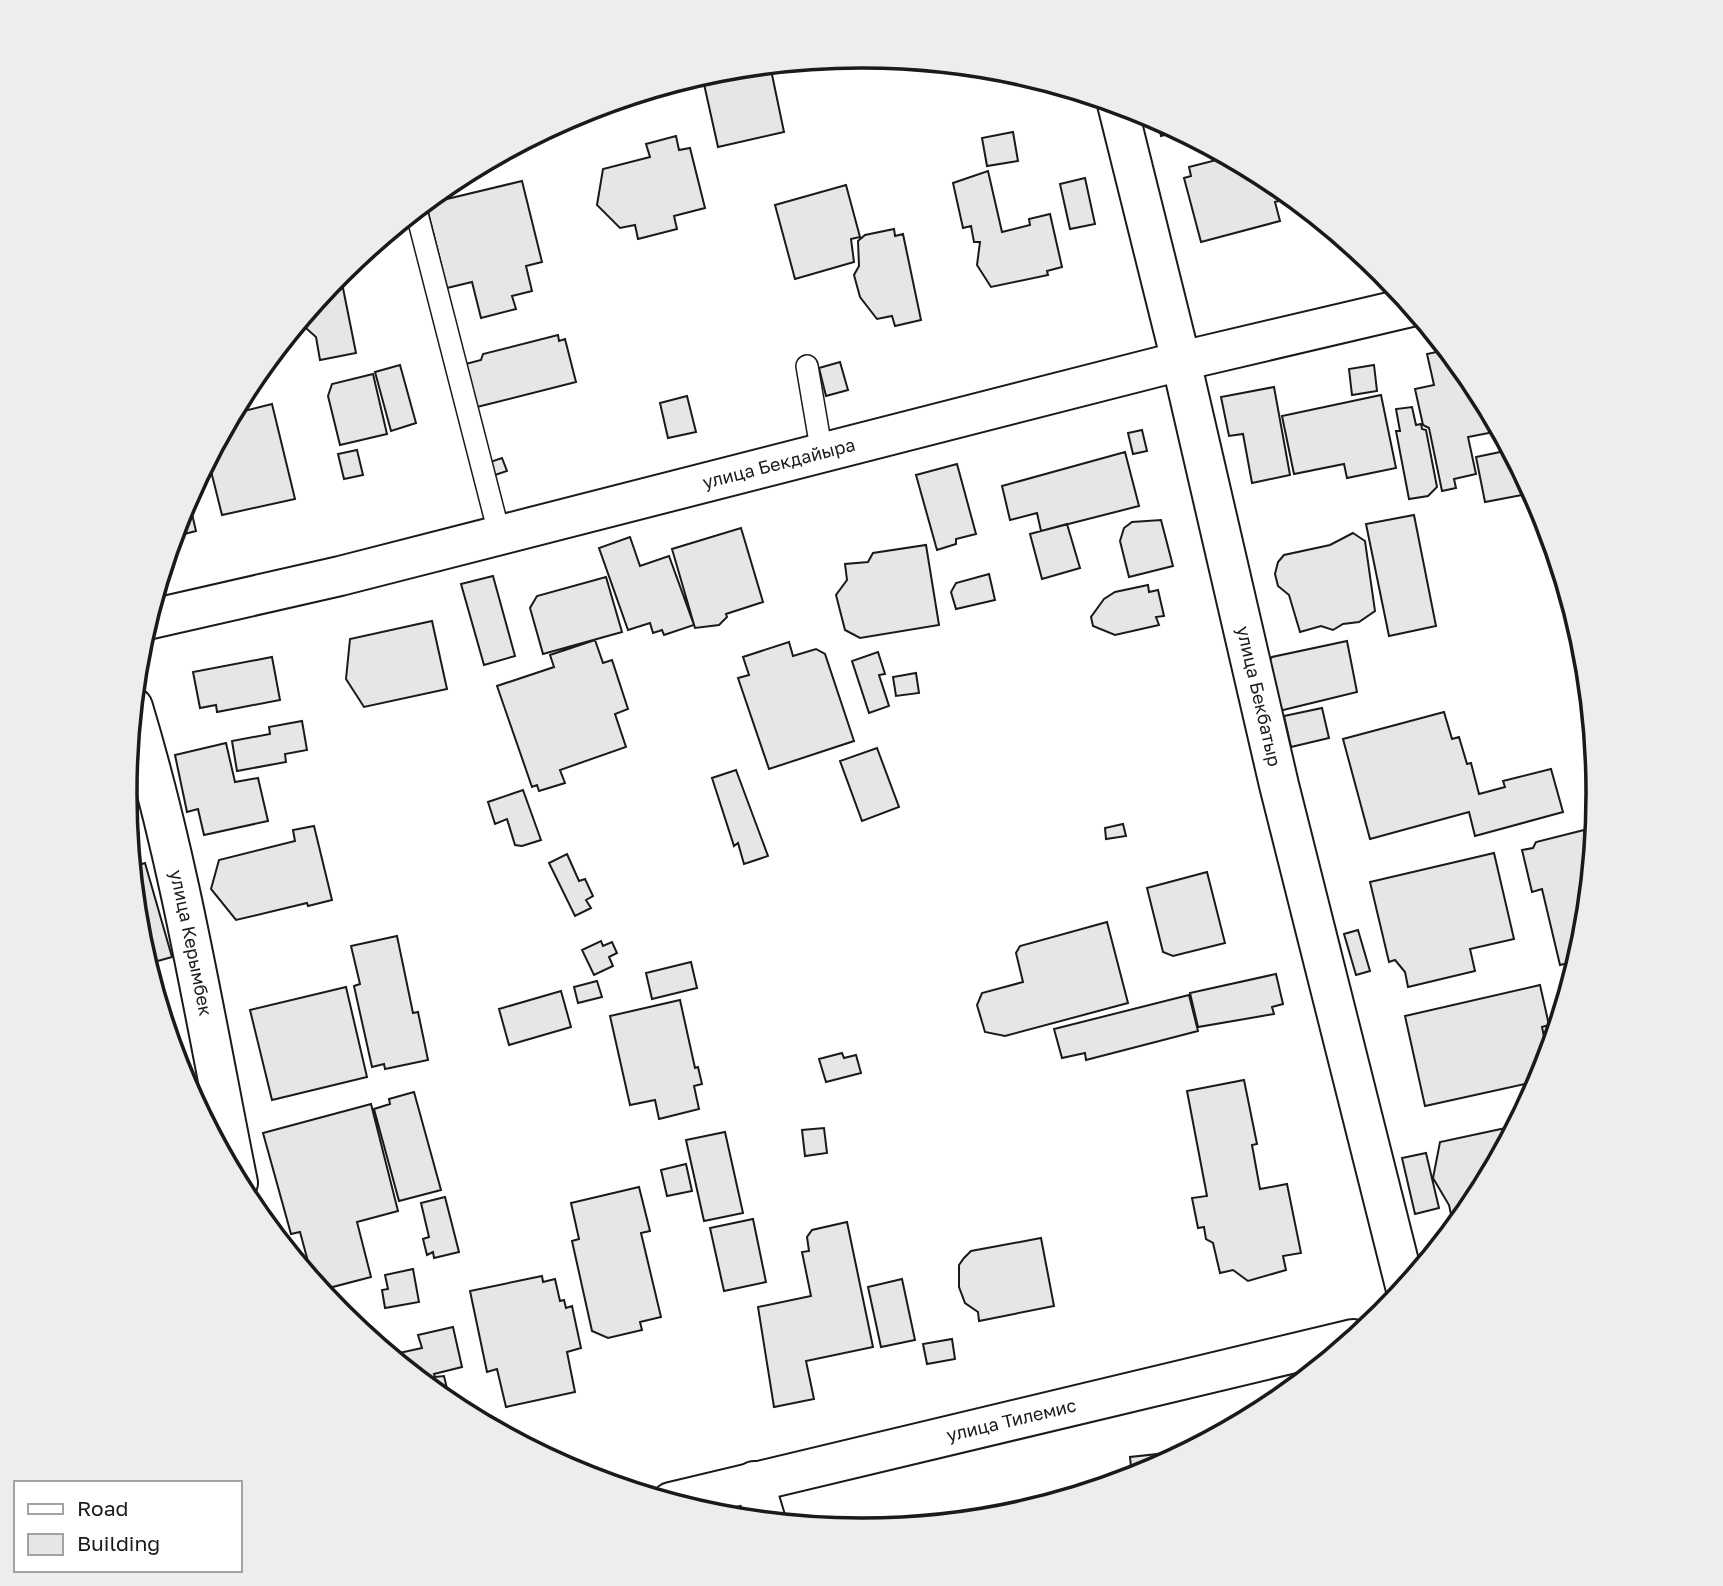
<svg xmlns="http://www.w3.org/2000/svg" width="1723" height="1586" font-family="'Golos Text',sans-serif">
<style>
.building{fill:#e6e6e6;stroke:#1a1a1a;stroke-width:2}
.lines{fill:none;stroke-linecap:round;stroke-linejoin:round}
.lane-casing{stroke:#1a1a1a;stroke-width:24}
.street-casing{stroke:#1a1a1a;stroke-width:42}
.lane{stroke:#fff;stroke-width:21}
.street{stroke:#fff;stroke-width:38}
.labels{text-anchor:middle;stroke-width:5;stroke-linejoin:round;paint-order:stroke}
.street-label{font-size:18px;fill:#1a1a1a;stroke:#fff}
.rim{fill:none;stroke:#1a1a1a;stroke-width:3.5}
</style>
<rect width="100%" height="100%" fill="#fff"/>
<path class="building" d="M770,65L784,132L718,147L702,75L718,70Z
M1157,119L1179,131L1161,136Z
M1013,132L1018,161L987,166L982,138Z
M676,136L679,150L690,148L705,208L674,216L677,229L638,239L635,225L620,228L597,205L603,169L650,157L646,144Z
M1228,157L1271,180L1284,191L1286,199L1275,202L1280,221L1201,242L1184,178L1191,176L1189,167Z
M988,171L1002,232L1030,225L1029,219L1050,214L1062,267L1047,271L1048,275L991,287L977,265L980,242H974L971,226L963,228L953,183Z
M1085,178L1095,224L1070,229L1060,184Z
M522,181L542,262L526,266L532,291L512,296L516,309L481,318L472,282L447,288L426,204Z
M846,185L860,237L851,239L854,262L795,279L775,205Z
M894,229L895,236L903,234L921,320L895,326L892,316L877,319L860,297L854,275L859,266L858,241L865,235Z
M340,273L356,353L320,360L316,337L299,322Z
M558,335L559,341L565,339L576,382L473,408L462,365L481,360L483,354Z
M1446,350L1475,384L1499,431L1468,437L1476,474L1454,479L1456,488L1442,491L1429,428L1423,425L1415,389L1434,385L1427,354Z
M840,362L848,390L826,396L819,368Z
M400,365L416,423L391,431L375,372Z
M1374,365L1377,391L1352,395L1349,369Z
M373,374L387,434L340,445L328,396L332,384Z
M1274,387L1290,475L1252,483L1243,434L1229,436L1221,397Z
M1381,395L1396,468L1347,478L1344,464L1294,474L1282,416Z
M687,396L696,432L668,438L660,403Z
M272,404L295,499L222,515L212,475L198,478L232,414Z
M1412,407L1416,425L1421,424L1422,429L1426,430L1437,487L1428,496L1409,499L1396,431H1400L1396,409Z
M1142,430L1147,451L1133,454L1128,433Z
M357,450L363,475L344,479L338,454Z
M1510,450L1533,493L1485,502L1476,457Z
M1125,452L1139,506L1041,531L1037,513L1010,520L1002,486Z
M502,458L507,471L495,475L490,462Z
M957,464L976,534L956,539V544L937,550L916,475Z
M188,497L196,531L173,537L181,511Z
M1414,515L1436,626L1389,636L1366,524Z
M1161,520L1173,566L1129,577L1120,541L1124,528L1132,522Z
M1067,524L1080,568L1042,579L1030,534Z
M741,528L763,602L726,614L727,617L719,625L695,628L672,549Z
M1353,533L1365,541L1375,611L1359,622L1343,624L1333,630L1321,626L1300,632L1289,595L1278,586L1275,574L1278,562L1284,555L1330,545Z
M630,537L640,566L669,556L694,625L664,635L662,630L653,633L650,623L628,630L599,548Z
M926,545L939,625L860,638L845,630L836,595L847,580L845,564L868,562L873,553Z
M989,574L995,600L956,609L951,592L956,583Z
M493,576L515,656L484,665L461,584Z
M606,577L622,632L543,654L530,608L537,596Z
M1148,585L1149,592L1158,590L1164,616L1156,617L1159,625L1115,635L1093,626L1091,617L1104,599L1115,592Z
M432,621L447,689L364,707L346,679L350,639Z
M595,640L603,663L612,660L628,709L615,714L626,747L560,770L565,783L539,791L537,785L532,787L497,686L554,667L550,655Z
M1347,641L1357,692L1275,712L1266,666L1272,657Z
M789,642L793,656L816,649L825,654L854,741L769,769L738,678L749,675L743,657Z
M878,652L885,674L879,675L889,706L869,713L852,661Z
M272,657L280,700L217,712L216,705L200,708L193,672Z
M916,673L919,693L896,696L893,677Z
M1322,708L1329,738L1291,747L1284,716Z
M1444,712L1452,739L1459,737L1467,764L1471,763L1479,794L1505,787L1503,781L1551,769L1563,812L1475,836L1469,812L1370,839L1343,739Z
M302,721L307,750L285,754L286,762L237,771L232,741L270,734L269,727Z
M226,743L235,782L258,778L268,821L204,835L198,809L187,812L175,755Z
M877,748L899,807L862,821L840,761Z
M736,770L768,856L744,864L738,843L734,846L712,778Z
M523,790L541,840L522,846L515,845L507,819L495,824L488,802Z
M1123,824L1126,836L1106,839L1105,828Z
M314,826L332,900L308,906L307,903L236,920L211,889L219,860L295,841L293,830Z
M1584,830L1592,862L1584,937L1575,968L1573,962L1560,965L1542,889L1532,892L1522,850L1533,848L1536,842Z
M1494,853L1514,939L1470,949L1475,971L1408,987L1405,972L1395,960L1389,962L1370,882Z
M567,854L579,881L585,879L593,896L586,900L591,908L575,916L549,863Z
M145,863L172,957L147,964L139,936L132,867Z
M1207,872L1225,943L1173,956L1163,952L1147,888Z
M1107,922L1128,1003L1005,1036L985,1032L977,1005L982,993L1023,982L1016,953L1020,946Z
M1358,930L1370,971L1356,975L1344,934Z
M397,936L413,1013L418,1012L428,1060L385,1069L384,1064L372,1067L354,986L360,984L351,946Z
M601,941L603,946L612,942L617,953L609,957L613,966L594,975L582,950Z
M691,962L697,988L652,999L646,973Z
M1276,974L1283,1004L1272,1007L1274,1014L1198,1027L1190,993Z
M597,981L602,997L578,1003L574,987Z
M1540,985L1549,1025L1542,1027L1548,1056L1539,1081L1425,1106L1405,1016Z
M346,987L367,1077L272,1100L250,1010Z
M561,991L571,1027L509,1045L499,1009Z
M1189,995L1198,1031L1086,1060L1085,1053L1062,1058L1054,1029Z
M680,1000L695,1068L698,1067L702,1084L694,1086L699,1109L659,1119L655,1100L630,1105L610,1016Z
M842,1053L844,1058L856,1055L861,1073L826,1082L819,1059Z
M1244,1080L1257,1144L1252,1145L1260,1189L1287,1184L1301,1253L1283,1256L1286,1270L1248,1281L1233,1270L1220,1273L1213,1243L1206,1239L1204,1227L1198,1228L1192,1198L1207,1196L1187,1091Z
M414,1092L441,1190L399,1201L374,1109L390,1104L389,1099Z
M371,1104L398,1211L357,1222L371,1277L321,1290L313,1280L300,1232L291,1234L263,1133Z
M1515,1126L1474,1203L1454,1228L1449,1205L1433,1178L1440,1142Z
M824,1128L827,1153L805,1156L802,1130Z
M725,1132L743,1213L704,1221L686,1140Z
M1426,1153L1439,1208L1415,1214L1402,1158Z
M686,1164L692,1191L667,1196L661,1170Z
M639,1187L650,1231L641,1233L661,1317L640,1322L642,1330L608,1338L592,1331L572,1241L579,1239L571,1203Z
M445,1197L459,1252L434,1258L433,1252L427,1255L423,1239L429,1237L421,1203Z
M753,1219L766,1282L724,1291L710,1228Z
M847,1222L873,1347L806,1361L814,1399L774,1407L758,1307L811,1296L802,1252L809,1251L807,1237L812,1230Z
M1041,1238L1054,1306L979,1321L978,1312L965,1303L959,1287V1265L964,1258L971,1251Z
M413,1269L419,1302L385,1308L382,1290L388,1289L385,1275Z
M542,1276L543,1282L555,1279L560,1301L564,1300L566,1308L572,1306L581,1348L567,1352L575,1392L506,1407L497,1369L487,1372L470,1291Z
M902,1279L915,1340L881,1347L868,1287Z
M453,1327L462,1367L434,1374L435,1377L444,1376L451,1405L390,1355L422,1348L418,1335Z
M952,1339L955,1359L927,1364L923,1344Z
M1186,1451L1143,1474L1132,1477L1130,1457Z"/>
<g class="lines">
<defs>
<path id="lane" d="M416,210L499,533
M807,366L822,454"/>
<g id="street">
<path id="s1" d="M1117,104L1181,361L1279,785L1405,1286"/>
<path id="s2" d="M147,620L340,576L1181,361L1411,307"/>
<path id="s3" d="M133,707C180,862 206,1024 238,1183"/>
<path d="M754,1481L766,1521"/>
<path id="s4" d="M671,1502L1353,1339"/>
</g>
</defs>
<use href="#lane" class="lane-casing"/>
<use href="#street" class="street-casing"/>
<use href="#lane" class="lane"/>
<use href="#street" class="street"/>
</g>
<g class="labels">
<g class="street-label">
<text dy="6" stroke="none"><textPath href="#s2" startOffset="651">улица Бекдайыра</textPath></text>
<text dy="6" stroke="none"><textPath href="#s1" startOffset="609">улица Бекбатыр</textPath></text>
<text dy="6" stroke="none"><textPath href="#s3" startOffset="243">улица Керымбек</textPath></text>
<text dy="6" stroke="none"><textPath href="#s4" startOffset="350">улица Тилемис</textPath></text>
</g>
</g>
<path d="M0 0H1723V1586H0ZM861 68H862A724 724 0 0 1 1586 792V794A724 724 0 0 1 862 1518H861A724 724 0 0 1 137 794V792A724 724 0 0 1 861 68Z" fill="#ededed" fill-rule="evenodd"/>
<path class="rim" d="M861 68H862A724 724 0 0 1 1586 792V794A724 724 0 0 1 862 1518H861A724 724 0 0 1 137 794V792A724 724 0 0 1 861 68Z"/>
<rect x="14" y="1481" width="228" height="91" fill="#ffffff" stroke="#a3a3a3" stroke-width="2"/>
<rect x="28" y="1504" width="35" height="10" fill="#ffffff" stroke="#a3a3a3" stroke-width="2"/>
<text x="77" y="1516" font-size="21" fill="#1a1a1a">Road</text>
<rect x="28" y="1534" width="35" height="21" fill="#e6e6e6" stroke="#a3a3a3" stroke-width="2"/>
<text x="77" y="1551" font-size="21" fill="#1a1a1a">Building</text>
</svg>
